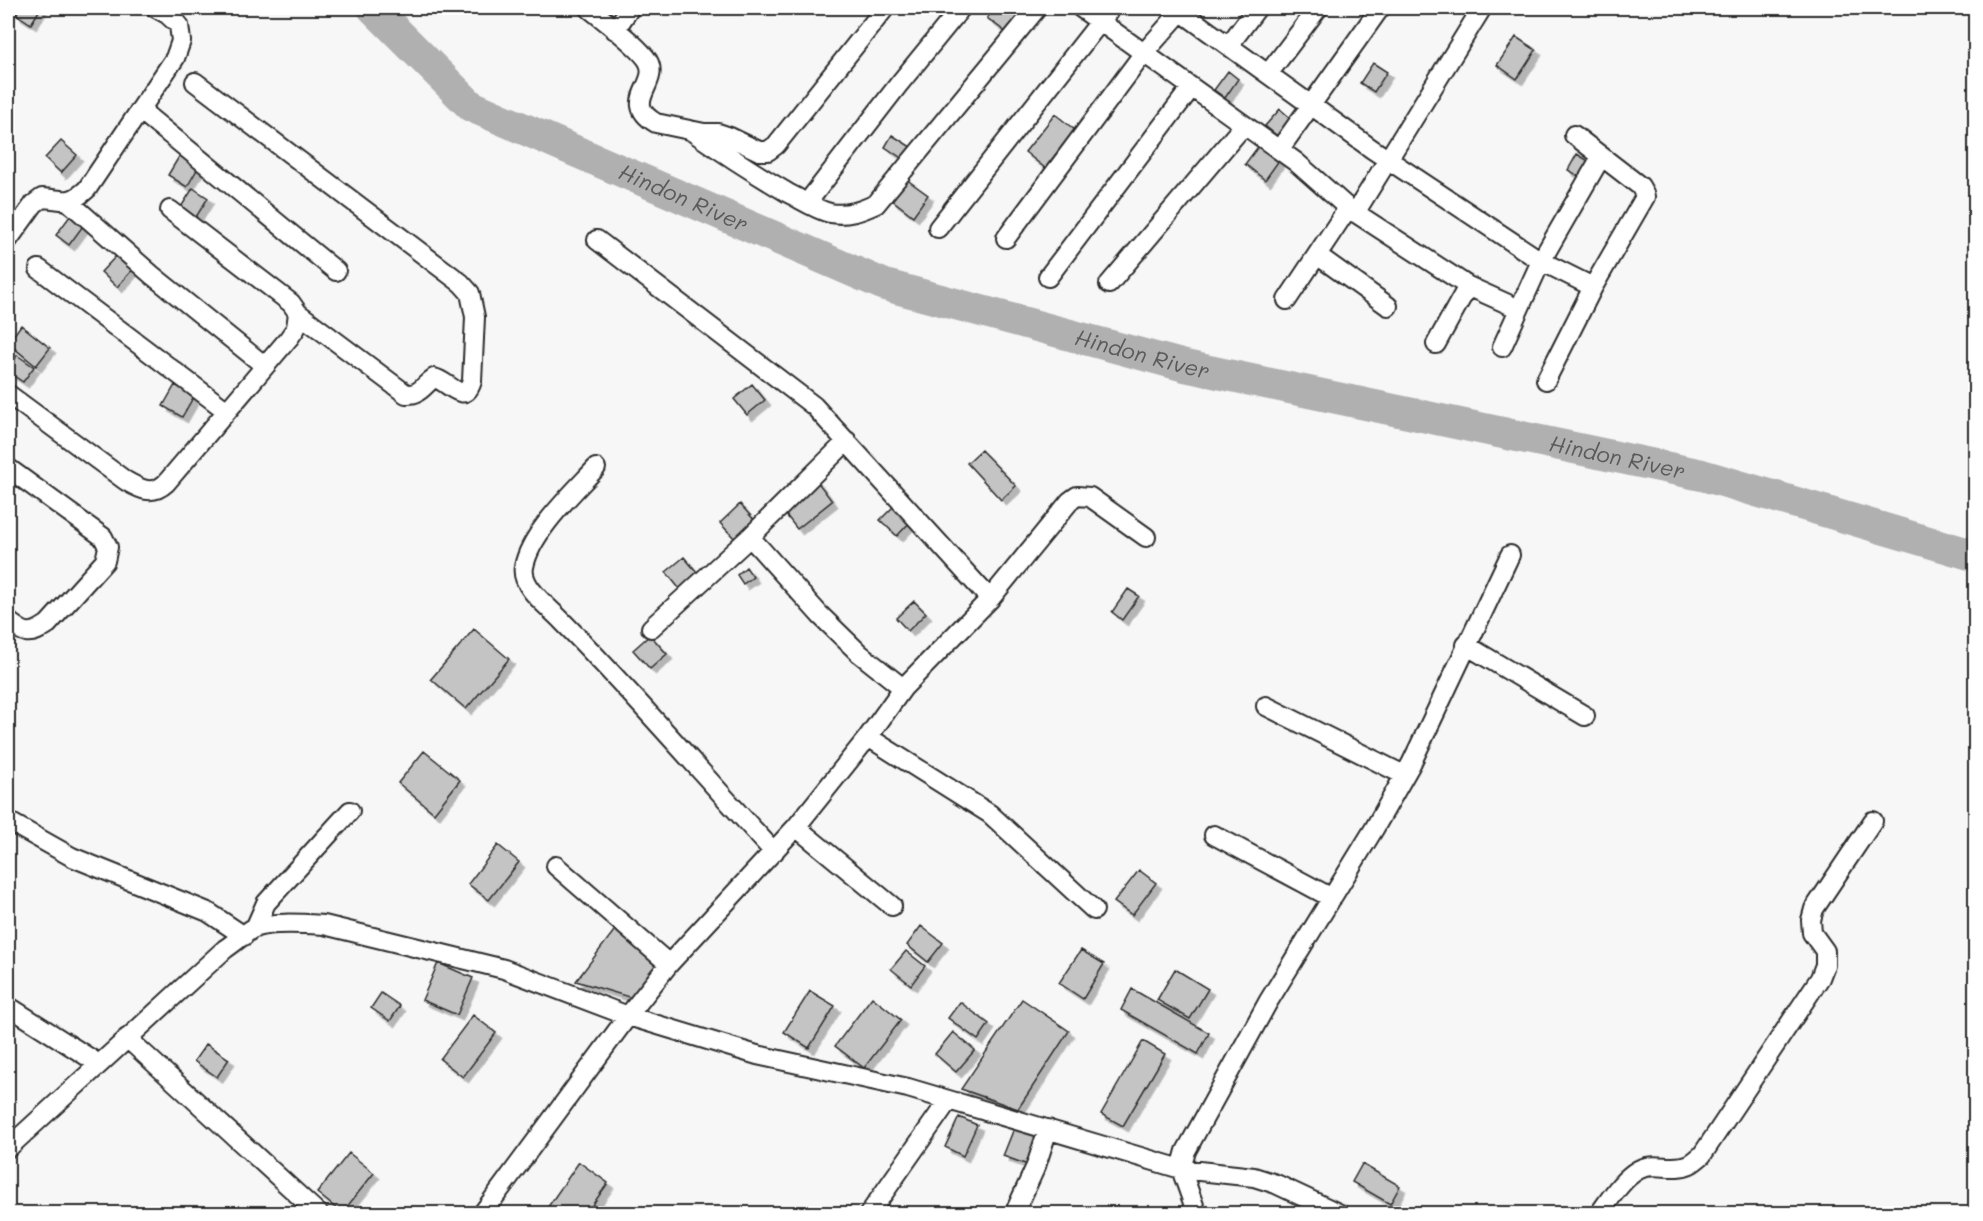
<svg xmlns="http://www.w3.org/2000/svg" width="1983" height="1221" font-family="Mali,sans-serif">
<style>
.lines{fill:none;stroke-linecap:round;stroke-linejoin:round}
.river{stroke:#b0b0b0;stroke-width:32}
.building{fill:#c4c4c4;stroke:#2b2b2b;stroke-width:1.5;filter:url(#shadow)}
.minor-casing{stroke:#2b2b2b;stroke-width:22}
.minor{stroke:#fff;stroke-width:18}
.labels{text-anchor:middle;stroke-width:4.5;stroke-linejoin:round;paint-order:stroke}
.water-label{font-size:22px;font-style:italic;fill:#5a5a5a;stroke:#fff}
</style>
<defs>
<filter id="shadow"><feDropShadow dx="5.5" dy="5.5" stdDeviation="0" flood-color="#0004"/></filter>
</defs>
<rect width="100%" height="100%" fill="#f7f7f7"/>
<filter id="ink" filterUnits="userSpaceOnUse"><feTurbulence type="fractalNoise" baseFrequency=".0167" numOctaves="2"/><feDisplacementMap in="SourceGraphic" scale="12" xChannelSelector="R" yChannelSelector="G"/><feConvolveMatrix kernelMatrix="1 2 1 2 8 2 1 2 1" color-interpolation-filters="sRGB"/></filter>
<g filter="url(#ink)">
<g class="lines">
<path class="river" id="s1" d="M373,8L471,106L885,285L1185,366L1702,475L1976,556"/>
</g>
<path class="building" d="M20,8H41L31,24L16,14Z
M995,8H1027L1007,33L987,18Z
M1516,37L1536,50L1517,79L1497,65Z
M1373,63L1387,72L1374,92L1360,83Z
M1228,71L1238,79L1225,98L1214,90Z
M1280,109L1295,122L1281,139L1265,126Z
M1055,114L1075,130L1045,168L1025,152Z
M892,135L914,149L906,161L885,147Z
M61,141L77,155L61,173L45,158Z
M1260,144L1280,159L1265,180L1245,164Z
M1577,154L1590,162L1583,168L1580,177L1568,170Z
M180,155L199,166L187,187L168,175Z
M906,179L928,195L913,216L891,199Z
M193,188L208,198L196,217L181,207Z
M70,216L83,226L69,245L56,235Z
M117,255L133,269L117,287L101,272Z
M21,325L50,348L36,366L8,343Z
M17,355L34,367L23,382L8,372Z
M752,384L765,400L747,415L734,399Z
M175,385L194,396L182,417L163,406Z
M981,450L1016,486L1001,500L967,463Z
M817,481L832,501L797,529L782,510Z
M897,503L913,519L897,536L880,520Z
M740,504L756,522L736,540L720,523Z
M684,557L701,577L682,592L666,572Z
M746,567L753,577L743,584L737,575Z
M1128,589L1139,596L1122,620L1112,612Z
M914,601L926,613L908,631L896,618Z
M474,629L509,659L466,709L431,679Z
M650,635L667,654L650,669L633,650Z
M424,751L460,780L434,813L398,783Z
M498,845L519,862L489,900L468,884Z
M1139,870L1156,883L1132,915L1114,902Z
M921,926L943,943L928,962L907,945Z
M617,927L661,961L632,998L576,981Z
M1081,950L1104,964L1083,999L1059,983Z
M906,951L925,966L911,985L891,969Z
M438,963L473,978L457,1015L422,1000Z
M1175,969L1208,989L1190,1019L1157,1000Z
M1132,989L1209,1033L1198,1054L1121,1010Z
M810,991L835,1006L809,1048L784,1032Z
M381,993L400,1006L390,1021L371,1008Z
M872,997L901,1020L864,1068L835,1046Z
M1022,999L1069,1031L1018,1109L961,1089Z
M960,1002L989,1024L978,1040L948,1018Z
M473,1015L496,1033L463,1077L440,1059Z
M953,1032L975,1050L956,1072L935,1054Z
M1143,1041L1165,1054L1123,1126L1101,1114Z
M206,1044L229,1059L217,1077L194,1061Z
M959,1117L977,1125L963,1156L945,1147Z
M1015,1126L1039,1135L1028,1165L1003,1156Z
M349,1153L374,1173L342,1213L317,1193Z
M579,1162L608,1183L586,1214H543Z
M1362,1164L1400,1186L1390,1204L1352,1182Z"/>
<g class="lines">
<defs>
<path id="minor" d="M589,8C603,20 639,46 648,61C661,84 620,102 656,123L704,133H718L730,137L759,151H768L776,145L885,8
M1081,8L1296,162L1348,208L1468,286L1519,309
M1176,8L1372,149L1541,261L1593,287
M615,30L630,8
M1229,45L1257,8
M1268,74L1318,8
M195,82L461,283L470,293L475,317L472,381C464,407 449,381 434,378C423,385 421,395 406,394L298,313
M140,110L336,271
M690,130C722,152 754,173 788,193C802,200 815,209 830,213C847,216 861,211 876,204L1037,8
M1279,150L1380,8
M69,202L152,275L265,366
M807,203L899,84L961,8
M1355,213L1482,8
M938,228L1111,8
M1006,238L1143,54L1184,8
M8,240L34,204L42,198C64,199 69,206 87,189L175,58L181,41L179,25L167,14L156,8
M597,240L814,406L990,599
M1317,255L1388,306
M39,269L227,411
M1048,277L1191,88
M1109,284L1244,125
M1287,300L1348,208
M1436,344L1468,286
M1502,347L1541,261L1601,157
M1546,380L1593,287L1645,197L1644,193L1640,186L1574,135
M8,394L126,481C140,489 152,496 166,483L289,338L296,328L298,313L291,303L170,210
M8,468L103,537L108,547L105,561L48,624C29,637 25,634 8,621
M596,468C573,493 530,533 524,567C520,587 549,607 562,621C635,695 703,775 774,852
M750,537L820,615L859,653L903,688
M651,628L750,537L847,441
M1466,645L1585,716
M1266,706L1404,775
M868,737L990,814L1094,910
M8,821L72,857L208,912L244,936
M796,827L892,906
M1214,835L1332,898
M556,866L669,964
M255,928L266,903L350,811
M8,1006L99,1064
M127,1038L319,1214
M8,1148L225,949C234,943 243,935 252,929C267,921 307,924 324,925L504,969L628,1016L757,1055L908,1088L1181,1169L1254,1177L1276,1184L1340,1214
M482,1214L628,1016L669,964L796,827L868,737L903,688L990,599L1070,501L1077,496L1090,497L1146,537
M869,1214L948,1101
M1014,1214L1036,1166L1048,1129
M1197,1214L1181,1169L1186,1151L1268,1002L1374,829L1411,764L1510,555
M1599,1214C1610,1199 1622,1179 1638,1170C1654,1161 1673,1172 1690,1164C1694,1162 1698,1158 1702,1155L1820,978L1825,965V951L1812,933L1811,920L1814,909L1873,821"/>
</defs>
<use href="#minor" class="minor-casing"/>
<use href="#minor" class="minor"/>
</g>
</g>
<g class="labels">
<g class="water-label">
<text dy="8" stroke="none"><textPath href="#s1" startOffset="370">Hindon River</textPath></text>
<text dy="8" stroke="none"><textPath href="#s1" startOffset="856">Hindon River</textPath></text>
<text dy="8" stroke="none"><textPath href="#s1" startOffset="1342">Hindon River</textPath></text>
</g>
</g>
<rect width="1983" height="1221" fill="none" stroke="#fff" stroke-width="30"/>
<rect x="15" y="15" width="1953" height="1191" fill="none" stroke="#2b2b2b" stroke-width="2" filter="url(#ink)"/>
</svg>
